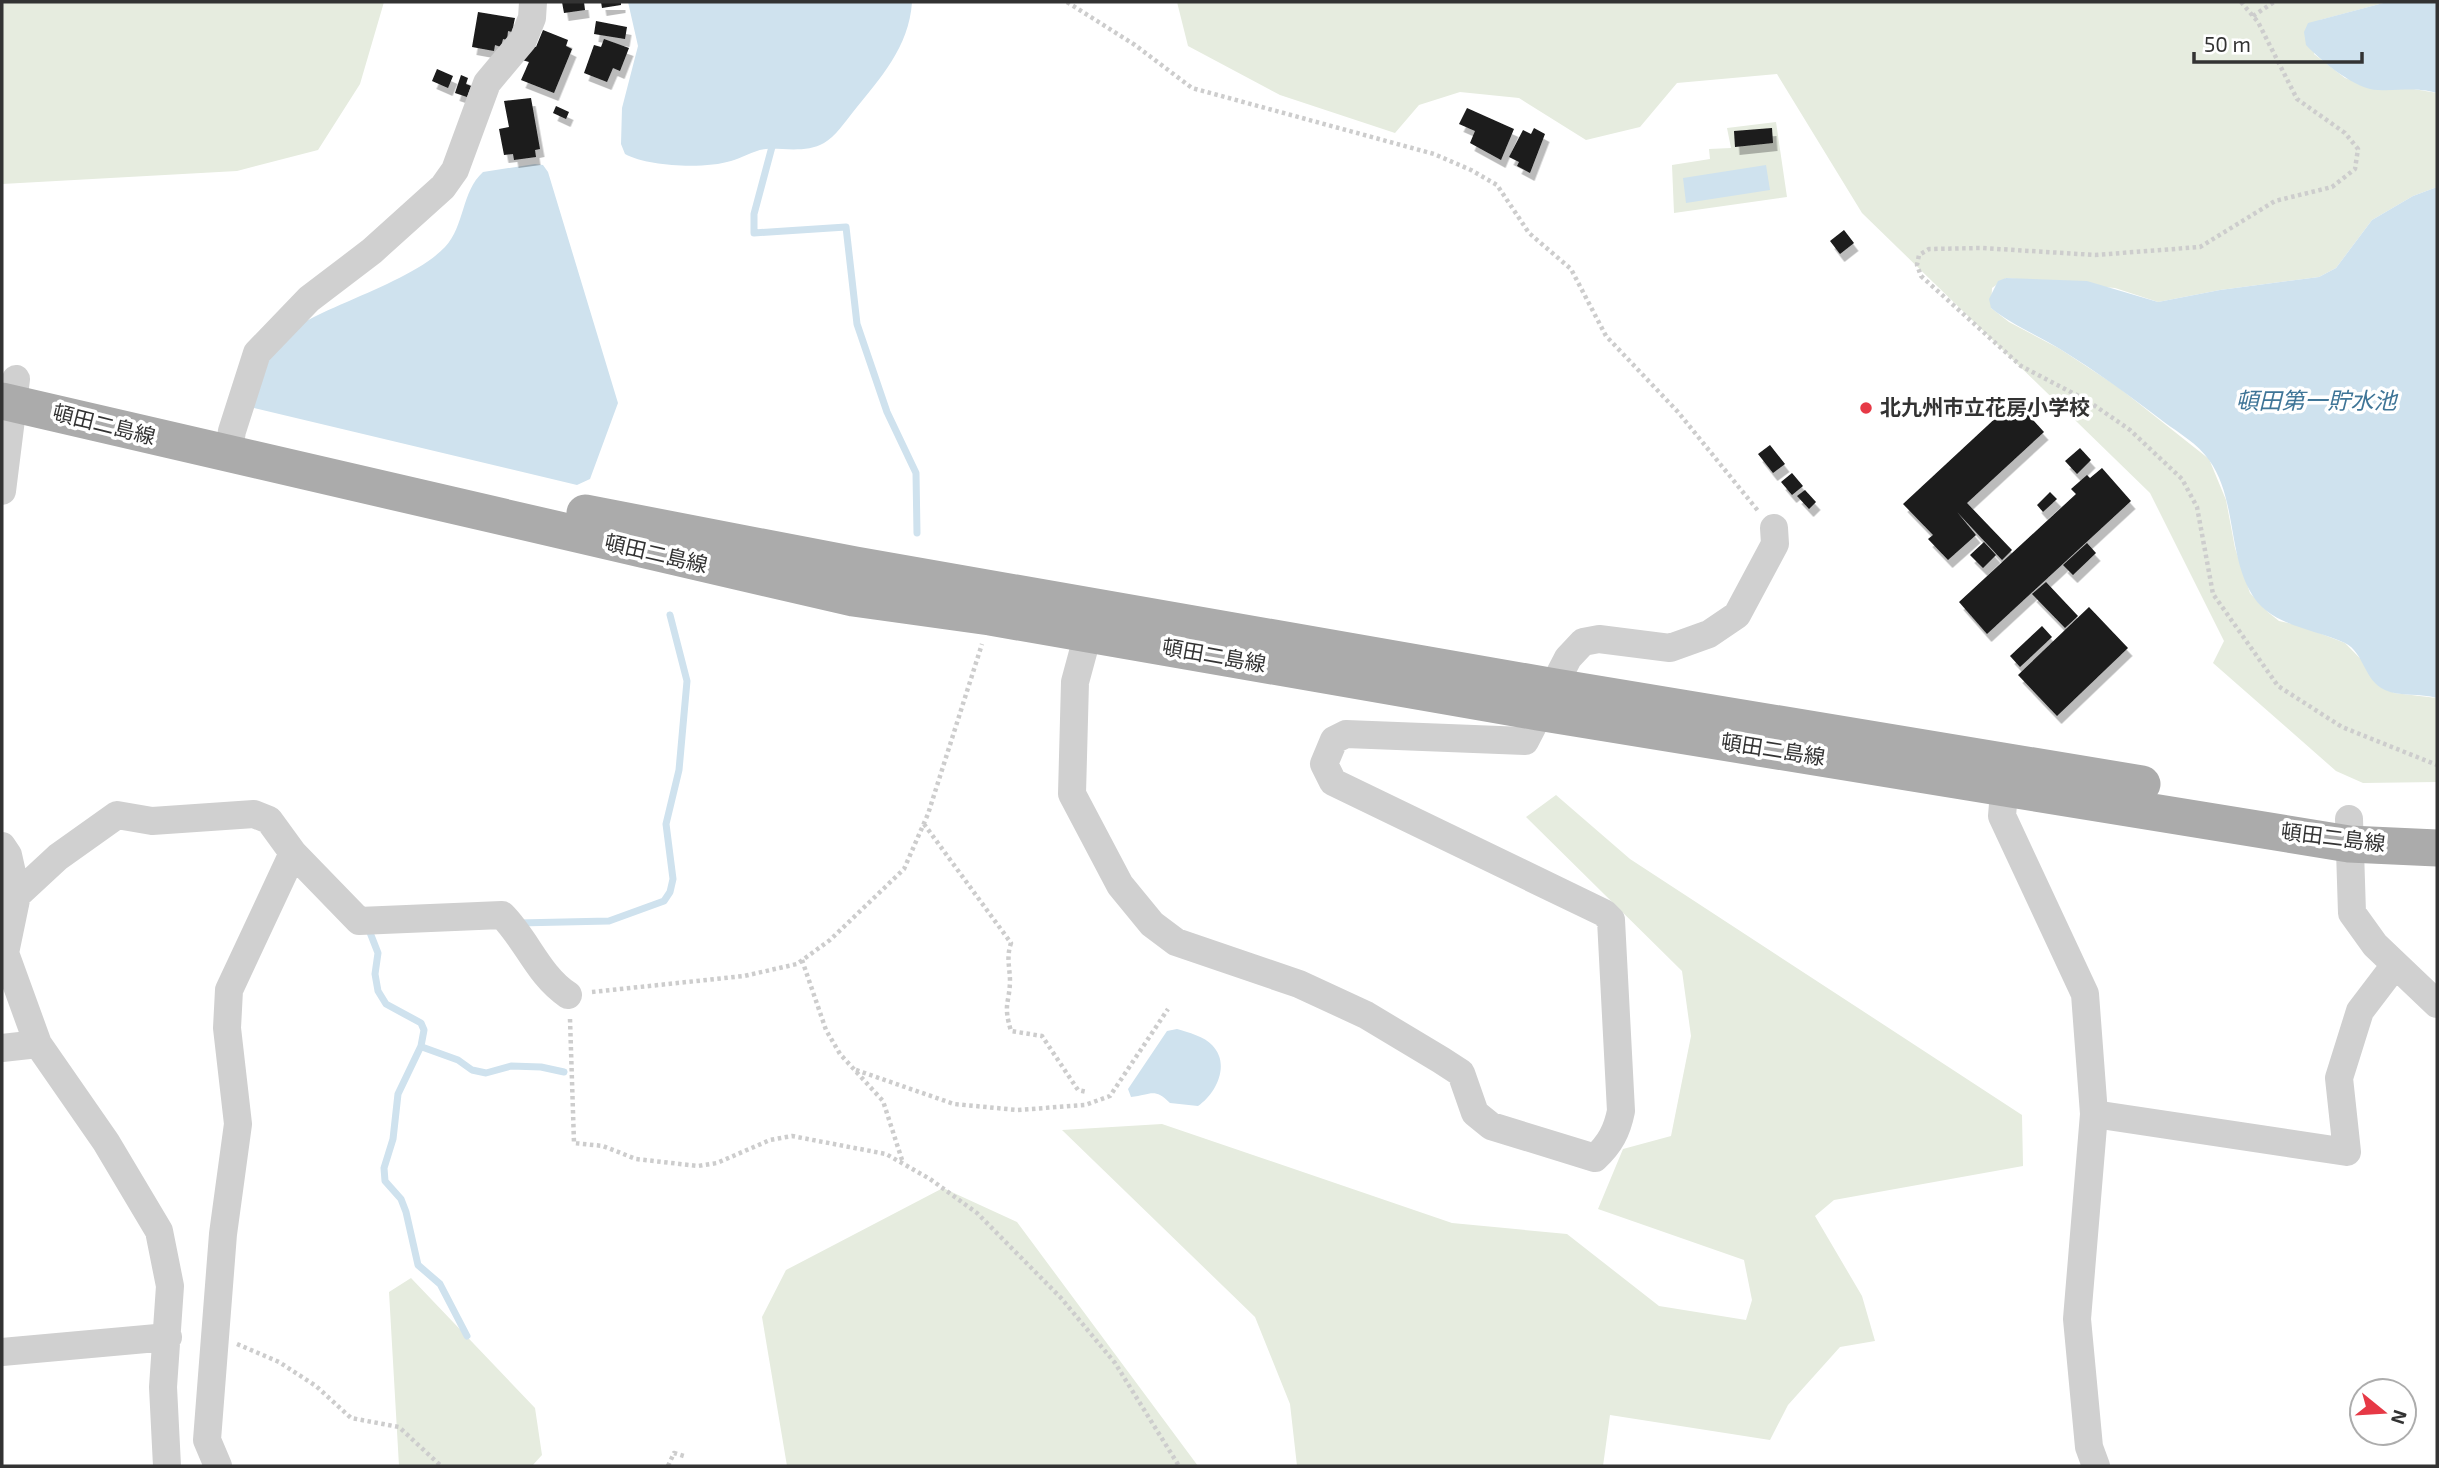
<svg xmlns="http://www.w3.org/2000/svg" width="2439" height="1468" font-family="'Exo 2','Noto Sans JP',sans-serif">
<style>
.green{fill:#e6ecdf}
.water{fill:#cfe2ee}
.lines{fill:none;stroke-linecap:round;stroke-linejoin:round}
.stream{stroke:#cfe2ee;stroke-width:7}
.building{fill:#1a1a1a;filter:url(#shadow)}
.path{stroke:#cdcdcd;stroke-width:4.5;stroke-dasharray:3.5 3.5;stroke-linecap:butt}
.minor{stroke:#d0d0d0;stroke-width:28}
.major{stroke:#ababab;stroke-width:37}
.poi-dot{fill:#e63946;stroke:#fff;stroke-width:2.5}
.labels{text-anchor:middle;stroke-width:7;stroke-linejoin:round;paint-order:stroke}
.poi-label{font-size:21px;font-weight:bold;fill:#333;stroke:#fff;text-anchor:start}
.street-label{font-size:21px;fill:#333;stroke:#fff}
.water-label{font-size:23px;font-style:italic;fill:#3f7597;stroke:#fff}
</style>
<defs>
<filter id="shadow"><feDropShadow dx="4.5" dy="8" stdDeviation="0" flood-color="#0004"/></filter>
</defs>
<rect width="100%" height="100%" fill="#fff"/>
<path class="green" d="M2,2H384L360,84L318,150L237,171L2,184Z
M1177,2H2387L2320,20L2314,54L2345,78L2379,90L2402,87L2437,93V187L2413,196L2372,220L2336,268L2319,277L2220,290L2158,302L2115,288L2006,278L1992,288L1991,308L2009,322L2060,349L2118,387L2209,459L2226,500L2235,548L2250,593L2269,613L2279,621L2301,626L2345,643L2394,693L2437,698V782L2363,783L2336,771L2213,663L2224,641L2150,493L1862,213L1777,74L1677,83L1640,127L1586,140L1519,98L1460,92L1419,105L1395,133L1280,95L1188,46Z
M1776,122L1787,197L1674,213L1672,165L1710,159L1709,149L1731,148L1727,128Z
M1556,795L1630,859L2022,1115L2023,1166L1834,1200L1815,1216L1862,1296L1875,1341L1840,1347L1788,1405L1770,1440L1610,1415L1603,1466H1297L1290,1404L1255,1317L1062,1130L1162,1124L1452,1223L1567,1234L1659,1306L1746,1320L1752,1300L1744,1260L1598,1209L1623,1149L1671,1136L1691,1036L1682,971L1526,817Z
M943,1188L1017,1222L1198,1466H787L762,1317L786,1270Z
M411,1278L535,1408L542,1455L532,1466H399L389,1292Z"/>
<path class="water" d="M628,2H912C909,48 880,78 853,112C845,122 835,137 824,143C807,153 784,148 766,149C754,150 742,158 731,161C705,169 649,167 625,154L621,144L622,108L638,46Z
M2387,2H2437V93C2414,87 2401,91 2378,90C2356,90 2321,61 2306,45L2304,32L2308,23Z
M535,164L543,165L548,172L618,403L590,479L577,485L250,407C254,391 256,370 264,356C286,313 403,291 445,247C465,226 461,192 483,172Z
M1766,165L1770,190L1686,203L1683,178Z
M2437,187V698C2421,693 2400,697 2385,690C2364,681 2364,652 2345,643C2312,628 2268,626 2250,591C2228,551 2236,497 2209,460C2198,444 2179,433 2164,422C2130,396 2096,371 2060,349C2037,335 2012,325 1991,308L1989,299L1998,281L2006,278L2087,281L2158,302L2220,290L2319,277L2336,268L2372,220L2413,196Z
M1177,1029C1188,1032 1205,1037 1212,1045C1231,1064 1216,1094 1198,1106L1170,1103C1154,1087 1151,1095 1131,1097L1128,1089L1167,1031Z"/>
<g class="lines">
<path class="stream" d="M773,143L754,214V233L846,227L857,324L887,412L916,473L917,533
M518,923L609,921L664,901L670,892L673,879L666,824L679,770L687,681L670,615
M374,930H369L378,953L375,974L378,991L386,1004L421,1023L424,1030L421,1046L398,1094L393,1139L384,1168L385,1181L401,1199L406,1212L418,1265L440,1284L467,1336
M422,1047L458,1060L472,1070L486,1073L511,1066L541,1067L564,1072"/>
</g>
<path class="building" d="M562,2H584L585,10L564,13Z
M601,2H621V5L602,8Z
M478,12L515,18L512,32L508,31L507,40L503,39L501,47L495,45L494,51L472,47Z
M596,21L627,27L625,39L594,34Z
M543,30L568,40L566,46L572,49L554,93L521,80L529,62L522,60L529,44L536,47Z
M604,39L629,48L620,71L613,68L607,82L584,73L594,45L601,47Z
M437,69L453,76L448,88L432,81Z
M461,75L468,78L466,84L471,86L467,97L455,93Z
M531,98L540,149L535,150L536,157L514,160L513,154L504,155L499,129L509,127L504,101Z
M556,106L569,112L566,119L553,113Z
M1467,108L1514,129L1501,160L1470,143L1475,131L1459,124Z
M1534,128L1545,134L1530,173L1517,166L1519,162L1509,157L1523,130L1531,134Z
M1772,128L1773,143L1735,147L1734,131Z
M1844,230L1854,243L1840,254L1830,241Z
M2015,400L2044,432L1967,503L2012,550L2002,560L1957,512L1976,535L1948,560L1928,539L1933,535L1903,504Z
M1770,445L1785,464L1773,473L1758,454Z
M2080,448L2091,460L2077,474L2065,461Z
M2102,468L2131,501L1987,634L1959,602L2076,494L2071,489L2087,475L2090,478Z
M1792,473L1803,486L1792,495L1781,482Z
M1805,490L1816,502L1809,509L1797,496Z
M2050,492L2057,499L2043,512L2037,505Z
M1984,542L1996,555L1983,568L1970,555Z
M2087,543L2096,553L2073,575L2063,565Z
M2046,582L2078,616L2065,628L2032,594Z
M2089,607L2128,648L2057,716L2018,675Z
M2042,626L2052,637L2020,667L2010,656Z"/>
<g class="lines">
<path class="path" d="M1067,2L1135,45L1192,88L1434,154L1471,170L1497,185L1529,233L1571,269L1606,336L1678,412L1759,512
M2241,2L2258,22L2297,99L2345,133L2358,149L2355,169L2332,187L2275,201L2200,247L2095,255L1982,248L1929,249L1919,255L1917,265L1921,276L2021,366L2088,401L2130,430L2182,479L2197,507L2213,594L2278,686L2342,727L2437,765
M2253,16L2274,2
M924,824L1011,943C1006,958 1010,967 1010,982C1009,1005 1003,1004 1011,1031L1042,1036L1078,1090L1087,1092
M802,960L826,1030L840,1054L883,1101L903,1163
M592,992L744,976L797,964L830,940L904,869L928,814L982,644
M570,1019L574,1143L603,1146L636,1159L698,1166L717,1163L770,1140L792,1136L886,1154L930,1179L977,1213L1061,1298L1115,1363L1179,1466
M856,1070L954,1104L1017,1110L1085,1105L1110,1096L1168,1009
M237,1344L279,1362L316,1386L351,1418L399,1427L441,1466
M668,1466L674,1453L687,1457"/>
<path class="minor" d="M228,455L232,431L257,353L309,299L372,251L443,187L455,170L487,83L523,40L532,18L533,2
M2,491L16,379
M1088,634L1075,682L1072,794L1120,885L1152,924L1176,942L1299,984L1366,1015L1441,1060L1461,1073L1475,1113L1491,1126L1595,1158C1610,1144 1617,1131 1621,1111L1611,920L1604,913L1333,782L1324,764L1334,740L1346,734L1525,741L1568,658L1583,642L1599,639L1670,648L1709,634L1737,615L1775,544L1774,528
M2006,768L2002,816L2085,994L2094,1114L2077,1319L2089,1447L2096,1466
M2349,819L2352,913L2375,945L2437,1004
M2,846L8,855L17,895L5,953L38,1044L106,1142L159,1231L170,1286L163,1387L167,1466
M2,895H17L58,857L117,815L152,821L254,814L269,820L293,853L359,921L502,915C527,940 538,975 568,995
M2,1048L38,1044
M2094,1114L2347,1152L2339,1078L2360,1011L2395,965
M2,1352L168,1337
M218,1466L207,1440L223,1234L238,1124L227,1028L229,990L293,853"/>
<path class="major" d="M2,401L853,598L990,617L1538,712L2349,844L2437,848
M585,513L855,565L1555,687L2142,784"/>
</g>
<circle class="poi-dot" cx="1866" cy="408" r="7"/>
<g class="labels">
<g class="poi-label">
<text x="1880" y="415">北九州市立花房小学校</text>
</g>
<g class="street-label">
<text transform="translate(104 425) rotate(14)" y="7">頓田二島線</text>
<text transform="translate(656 554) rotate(13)" y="7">頓田二島線</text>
<text transform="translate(1214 656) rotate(10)" y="7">頓田二島線</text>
<text transform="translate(1773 750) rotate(9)" y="7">頓田二島線</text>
<text transform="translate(2333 838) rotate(7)" y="7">頓田二島線</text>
</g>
<g class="water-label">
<text x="2316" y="409">頓田第一貯水池</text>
</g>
</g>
<rect width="2439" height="1468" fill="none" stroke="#333333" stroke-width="7"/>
<g transform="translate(2383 1412) rotate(108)"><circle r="33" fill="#ffffff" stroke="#adadad" stroke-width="2"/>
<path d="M0-5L12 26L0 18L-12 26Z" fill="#e63946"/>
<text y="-10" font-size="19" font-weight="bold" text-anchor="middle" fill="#333333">N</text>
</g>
<path d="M2194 52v10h168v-10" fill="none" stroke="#333333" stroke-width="3.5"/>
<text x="2204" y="52" font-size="21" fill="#333333" stroke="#ffffff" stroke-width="5" paint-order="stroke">50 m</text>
</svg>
